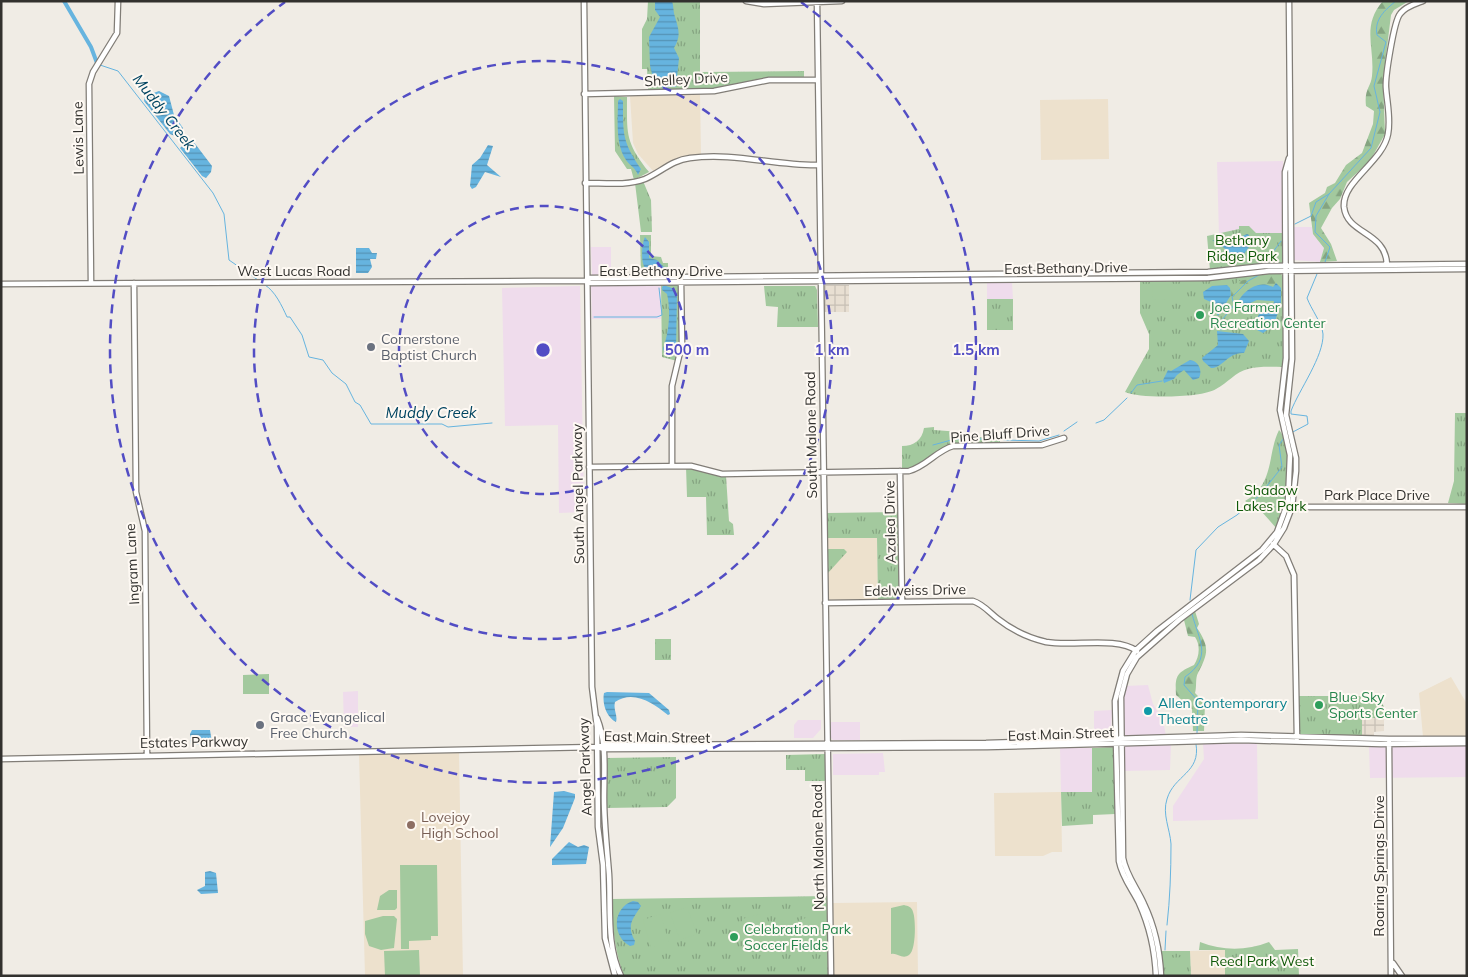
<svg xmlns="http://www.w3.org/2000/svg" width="1468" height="977" font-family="Mulish,sans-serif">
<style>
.commercial{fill:#efdcec}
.industrial{fill:url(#industrial-grid)}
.education{fill:#ede1cd}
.grass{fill:url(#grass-tufts)}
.forest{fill:url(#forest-firs)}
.pitch{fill:#a3c99e}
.water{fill:url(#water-rules)}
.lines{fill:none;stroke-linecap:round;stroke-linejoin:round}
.stream{stroke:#66b4df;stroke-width:1}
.river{stroke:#66b4df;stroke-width:4}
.secondary-casing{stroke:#817d77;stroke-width:7}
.secondary{stroke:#fff;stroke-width:4.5}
.ring{fill:none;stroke:#524dc4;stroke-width:2.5;stroke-dasharray:9 6}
.leisure-dot{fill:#2e9e5b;stroke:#fef9f3;stroke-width:2}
.worship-dot{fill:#6b7280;stroke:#fef9f3;stroke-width:2}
.culture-dot{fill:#0f9aa8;stroke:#fef9f3;stroke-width:2}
.education-dot{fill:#8d6e63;stroke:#fef9f3;stroke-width:2}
.labels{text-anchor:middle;stroke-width:4;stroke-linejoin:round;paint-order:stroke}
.street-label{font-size:14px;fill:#32312e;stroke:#fef9f3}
.park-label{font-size:14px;fill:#0e5807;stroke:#fef9f3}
.leisure-label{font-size:14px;fill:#27864d;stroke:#fef9f3;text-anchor:start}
.worship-label{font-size:14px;fill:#5b616d;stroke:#fef9f3;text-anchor:start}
.culture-label{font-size:14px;fill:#0d838f;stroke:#fef9f3;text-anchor:start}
.education-label{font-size:14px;fill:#785e54;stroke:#fef9f3;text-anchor:start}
.water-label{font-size:15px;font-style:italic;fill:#004461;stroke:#fef9f3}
.centre{fill:#524dc4;stroke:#fef9f3;stroke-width:2.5}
.ring-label{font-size:15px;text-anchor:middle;font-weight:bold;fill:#524dc4;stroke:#fef9f3;stroke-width:4;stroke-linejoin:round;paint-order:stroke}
</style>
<defs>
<pattern id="industrial-grid" width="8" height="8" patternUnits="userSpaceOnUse" patternTransform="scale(1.25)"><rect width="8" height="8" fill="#e8dfd2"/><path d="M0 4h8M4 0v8" fill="none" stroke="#c7c0b5"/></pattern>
<pattern id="grass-tufts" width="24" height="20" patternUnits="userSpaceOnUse" patternTransform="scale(1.25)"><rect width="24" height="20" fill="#a3c99e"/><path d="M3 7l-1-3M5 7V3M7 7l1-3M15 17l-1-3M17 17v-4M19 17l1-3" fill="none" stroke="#85a481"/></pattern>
<pattern id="forest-firs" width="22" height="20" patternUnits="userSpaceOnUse" patternTransform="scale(1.25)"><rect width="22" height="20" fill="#a3c99e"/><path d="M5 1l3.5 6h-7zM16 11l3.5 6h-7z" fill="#85a481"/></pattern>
<pattern id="water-rules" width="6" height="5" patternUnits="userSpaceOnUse" patternTransform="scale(1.25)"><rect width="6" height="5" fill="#66b4df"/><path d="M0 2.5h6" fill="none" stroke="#5593b5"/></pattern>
</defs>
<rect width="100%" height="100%" fill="#f0ece5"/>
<path class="commercial" d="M1283,161L1284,233H1256L1239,226V229L1219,235L1217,162Z
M1294,227H1312L1313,234L1324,248L1320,262L1294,260Z
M591,247H611V274L592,275Z
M987,283H1012L1013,299H987Z
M661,284V319H592L591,285Z
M580,286L584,512L559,513L558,425L505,426L502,288Z
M1148,685L1153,704L1163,720L1166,736L1124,737L1122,701L1125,686Z
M358,691V727H344L343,692Z
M1112,710L1111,735H1094V711Z
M798,720H821V729L813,738H794V725Z
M831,722H860V740H833L831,738Z
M1257,743L1258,819L1173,821V806L1204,759L1203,744Z
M1171,744L1170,770L1123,771V746Z
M1369,746H1467V777L1370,778Z
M1060,748H1092V792H1061Z
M883,753L885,772H879V775H833V754Z"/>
<path class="industrial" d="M825,285H849V312H824L823,287Z
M1362,718H1384V731L1374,732V736H1362Z"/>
<path class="education" d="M700,94L701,155L678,159L654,172L638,154L633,143L630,96Z
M1108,99L1109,159L1041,160L1040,100Z
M826,538H877L878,601H827Z
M1451,677L1467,704V736L1423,737L1419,693Z
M459,753L463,976H365L359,754Z
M1061,792L1062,852H1052L1043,856H995L994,793Z
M917,902L918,976H834L833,903Z
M1225,950V976H1191L1190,951Z"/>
<path class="grass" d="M648,1H700V72L804,71V77L761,79L719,89L648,90L647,69H642V29L647,19Z
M614,96L627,97C627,134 625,142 649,172L634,180L631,169H627L615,151Z
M643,181L651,200L652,232H641L635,183Z
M1239,226H1249L1256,233H1284L1283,264L1210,270L1207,236L1239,229Z
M640,235H651V256L661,257L663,263H668V276L641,275Z
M1281,272L1283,280V367C1272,367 1259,366 1248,369C1235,372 1228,383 1216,389C1202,398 1140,399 1125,392L1149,349V334L1140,313V281L1220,279L1248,274Z
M661,284L680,285V341L677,361L662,357Z
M764,286H815L817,290L818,327H777L778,307L766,306Z
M987,299H1013V330H987Z
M1455,413H1467V504L1448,503L1454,481Z
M934,427V430L961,432V438L1000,436V444L945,447L913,468L902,470V446C914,446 922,440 924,428Z
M1279,430C1290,442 1290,483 1287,499C1285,509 1280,519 1277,529L1262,512L1245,501C1275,484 1267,454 1279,430Z
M686,467L726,476L729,521L733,524L734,535H707L706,497H687Z
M900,512L901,600L878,601L877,538H826V513Z
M828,549H844L847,552L828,573Z
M655,639H671V660H655Z
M1298,696H1379L1384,707V718H1362V736L1299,735Z
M1114,747L1115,814L1093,815V824L1062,826L1061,792H1092V748Z
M825,754V781H805V770H786V755Z
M676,757V798L667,807L606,808V758Z
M827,896L829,976H624C614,950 613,926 611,899Z
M1200,942C1223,951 1246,951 1269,942L1275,950L1298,949L1299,976H1225V950H1199Z
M1160,951H1190L1191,976H1163Z"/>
<path class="forest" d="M1383,1H1409L1394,10L1391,15L1383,80L1385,134L1370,161L1347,182L1340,199L1332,208L1321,228L1331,244L1337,261L1320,262L1324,248L1313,234L1309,203L1325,193L1327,187L1335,183L1346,165L1362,153L1373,124L1374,111L1366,106C1364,89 1371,87 1372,76C1375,47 1361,26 1383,1Z
M1274,274L1278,281L1274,286C1260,284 1248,285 1239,299C1235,306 1236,311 1228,315L1226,313L1224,317L1219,315L1231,295L1232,287L1239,281Z
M1195,611L1199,624L1197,628C1210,647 1208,654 1198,673C1195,678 1197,687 1195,693L1205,703L1204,731H1193L1192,709L1176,695C1175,676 1176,673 1194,665C1199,657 1201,646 1195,637L1188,636L1184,620Z"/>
<path class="pitch" d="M1153,282H1171V299L1152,300Z
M269,674V694H243V675Z
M400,865H437L438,936H431V940L409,941V949H401Z
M389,890H397V908L395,910H377L380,896Z
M904,905C908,906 912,907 913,912C916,919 916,951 909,955C902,960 897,952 891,954V908Z
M687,907L697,934L680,940L670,913Z
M660,914L669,942L651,948L643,920Z
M760,914L769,942L751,947L742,919Z
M383,916H394L397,919L394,948L381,950L369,946L365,934V921Z
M808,917L813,929L794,938L788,925Z
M782,919L791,939L779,944L771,925Z
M419,950L420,976H385L384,951Z
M1264,951L1268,960L1266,969L1258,976L1244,972L1243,953Z
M1184,957V976H1166V958Z"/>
<path class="water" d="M655,1H672C674,7 673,12 675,17C679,30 681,36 674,48L679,58L676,87H660L652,74L650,65L649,37L660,17L655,10Z
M159,91L169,96L174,115L183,128L182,133L177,137L170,134L144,101L145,96Z
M620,99L623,101C623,134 622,141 641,169L638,175C635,167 630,166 626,160C615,144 618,119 618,101Z
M193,141L212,166L211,172L206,178L202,176L180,148L187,142Z
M488,145L493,146L487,165L501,177L485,172L476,187L472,189L470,186L472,165L480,158Z
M1247,234L1249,235V247L1244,254L1222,259V253L1227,250L1212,240L1229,245L1233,240Z
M645,237L649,242V258L657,260L665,268L663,273C658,272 650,272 646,269C640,264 642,243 645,237Z
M356,248H369L372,253H377L376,259H370L372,267L368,273H356Z
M1276,283L1281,288V302L1274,325L1263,333L1257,330L1254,323L1261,311L1273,306L1274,301L1257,300L1237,309L1236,305C1243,291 1257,279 1273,287Z
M663,285L672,288L677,294L676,349L670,354L665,353L663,349C669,332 671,311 667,294L662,290Z
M1227,285L1230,288L1231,295L1218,316L1211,302L1204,299L1203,292L1212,286Z
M1217,331L1243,334L1249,341L1244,353C1228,352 1223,368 1211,368L1203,361L1202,358L1218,345Z
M1190,360C1198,361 1203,370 1199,378L1193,380L1184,370L1177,375L1174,379L1164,383L1163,380L1168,370L1171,371Z
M607,692L649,693L669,710L670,714L668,715C654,704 634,689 615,702C613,710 618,715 616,722C606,717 602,703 604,693Z
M192,730H210L212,743L191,745L190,734Z
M564,791L575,794V798L563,828L550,847L554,792Z
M569,842L578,847L584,845L589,847L586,864L552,865V859Z
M210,871L216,873L218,893L201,894L197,890L205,886V872Z
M633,901L638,902L641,906C633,919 626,925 635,941L634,945L630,946C611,936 613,907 633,901Z"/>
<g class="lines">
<path class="stream" d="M100,65L118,71L213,193L224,214L229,260L258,280
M1295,224L1311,216L1316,202L1329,194
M1259,262L1266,259L1267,253L1273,252L1281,241
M1325,262L1330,247L1315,232L1316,216L1329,194L1371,148L1380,112L1374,86L1386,42L1377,35C1374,19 1385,10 1396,1
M665,267L669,270V275
M265,285C275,291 282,306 287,317H290L302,335L309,357L323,360L332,373L346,384L355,402L360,405L371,424H442L448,427L492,423
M662,288L665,285
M594,317H657L662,315L659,288
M1221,330L1222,320L1234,305L1232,297L1248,281L1259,275
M1131,393L1137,385L1162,381
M1096,423L1104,420L1127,398
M1064,431L1077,422
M1291,433L1308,424L1307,416L1291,414V411C1299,390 1324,356 1323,334C1322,323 1311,309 1307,298L1317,274
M1004,440L1039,441L1059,435
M933,445L955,439H999
M1190,600L1196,550L1218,527L1237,515L1259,496L1282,467L1279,445L1284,438
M1192,614C1199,641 1213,657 1185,677L1184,685L1198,701L1197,733
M1167,925C1170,899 1171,871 1171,844C1170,829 1162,814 1167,799C1174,775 1201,773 1196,744
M1165,950L1166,931"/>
<path class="river" d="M64,1L91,47L97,63"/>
<defs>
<path id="secondary" d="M584,1L592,687L597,727L598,827L603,865L605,938L615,976
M746,1L764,4L842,1
M817,1L831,976
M584,94L714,91L769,80H818
M585,183C604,183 627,186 645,179C661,172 672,160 690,158C735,152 775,166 819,165
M1387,265C1386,231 1347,235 1344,207C1342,181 1383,162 1388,134C1391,118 1387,103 1386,88C1385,77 1394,21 1400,14C1405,7 1415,4 1423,1
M587,281L590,278L1208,272L1264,266L1467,264
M91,283L89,84L93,72L117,33L118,1
M134,283L136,492L145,531L147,754
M1,284L535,281H587L591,283L1208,278L1269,271L1467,269
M672,465V386L682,344L681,281
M589,467L691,466L722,474L909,471C927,466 936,451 953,446L1042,445L1064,438
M900,471L902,602
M1291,507H1467
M1273,544L1286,556L1294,575L1297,738
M825,603L973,601C983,604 990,613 998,619C1012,630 1029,638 1046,642C1073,647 1116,636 1137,651
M597,718C607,743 604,771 604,798C604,823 607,848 609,874C611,908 606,945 621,976
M1389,743L1391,976
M598,747L604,749L987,747L1241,740L1381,744L1467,743
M1,759L597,747L603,745L986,743L1241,735L1389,739H1467
M1393,963L1402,976
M1156,976C1155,952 1149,925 1139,903C1132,889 1122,877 1119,861L1115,701L1123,671L1136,650L1157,631L1262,550L1277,532L1288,502L1290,455L1280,410L1286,358L1285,172L1289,158
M1161,976C1160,952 1154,925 1144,904C1137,888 1126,875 1123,858L1121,697L1127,674L1137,657L1179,620L1259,560L1274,544L1284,528L1292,507L1296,471V458L1286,415L1292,359L1289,1"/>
</defs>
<use href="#secondary" class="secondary-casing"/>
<use href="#secondary" class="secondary"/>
</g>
<g class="ring">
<circle cx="543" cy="350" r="144"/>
<circle cx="543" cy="350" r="289"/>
<path d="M801 2A433 433 0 1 1 285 2"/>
</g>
<g class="leisure-dot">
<circle cx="1200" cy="315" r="5"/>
<circle cx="1319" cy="705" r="5"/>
<circle cx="734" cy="937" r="5"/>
</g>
<g class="worship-dot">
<circle cx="371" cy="347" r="5"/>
<circle cx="260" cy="725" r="5"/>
</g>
<circle class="culture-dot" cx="1148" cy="711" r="5"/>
<circle class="education-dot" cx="411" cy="825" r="5"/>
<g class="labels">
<g class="street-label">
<text transform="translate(686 79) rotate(-3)" y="5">Shelley Drive</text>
<text transform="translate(78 138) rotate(-91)" y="5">Lewis Lane</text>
<text transform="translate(1066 268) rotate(-1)" y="5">East Bethany Drive</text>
<text x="294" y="276">West Lucas Road</text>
<text x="661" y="276">East Bethany Drive</text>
<text transform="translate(1000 434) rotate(-4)" y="5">Pine Bluff Drive</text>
<text transform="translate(811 435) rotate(-91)" y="5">South Malone Road</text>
<text transform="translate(578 494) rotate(-91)" y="5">South Angel Parkway</text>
<text x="1377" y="500">Park Place Drive</text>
<text transform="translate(890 522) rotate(-91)" y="5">Azalea Drive</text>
<text transform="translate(132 564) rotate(-93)" y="5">Ingram Lane</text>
<text transform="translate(915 590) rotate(-1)" y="5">Edelweiss Drive</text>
<text transform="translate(1061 734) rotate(-2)" y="5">East Main Street</text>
<text transform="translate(657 737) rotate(1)" y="5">East Main Street</text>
<text transform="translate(194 742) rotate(-1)" y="5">Estates Parkway</text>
<text transform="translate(585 767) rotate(-92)" y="5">Angel Parkway</text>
<text transform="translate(818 847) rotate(-91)" y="5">North Malone Road</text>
<text transform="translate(1379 866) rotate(-90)" y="5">Roaring Springs Drive</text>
</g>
<g class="park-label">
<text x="1242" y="245">Bethany<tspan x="1242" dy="16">Ridge Park</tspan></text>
<text x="1271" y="495">Shadow<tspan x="1271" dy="16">Lakes Park</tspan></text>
<text x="1262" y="966">Reed Park West</text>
</g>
<g class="leisure-label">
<text x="1210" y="312">Joe Farmer<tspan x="1210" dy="16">Recreation Center</tspan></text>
<text x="1329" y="702">Blue Sky<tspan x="1329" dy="16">Sports Center</tspan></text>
<text x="744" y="934">Celebration Park<tspan x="744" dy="16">Soccer Fields</tspan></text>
</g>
<g class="worship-label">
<text x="381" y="344">Cornerstone<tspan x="381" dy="16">Baptist Church</tspan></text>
<text x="270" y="722">Grace Evangelical<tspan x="270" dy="16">Free Church</tspan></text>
</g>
<g class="culture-label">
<text x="1158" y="708">Allen Contemporary<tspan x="1158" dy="16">Theatre</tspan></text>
</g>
<g class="education-label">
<text x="421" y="822">Lovejoy<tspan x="421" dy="16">High School</tspan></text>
</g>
<g class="water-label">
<text transform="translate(164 112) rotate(52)" y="5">Muddy Creek</text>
<text x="431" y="418">Muddy Creek</text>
</g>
</g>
<circle cx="543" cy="350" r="8" class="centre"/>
<g class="ring-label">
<text x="687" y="355">500 m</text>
<text x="832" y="355">1 km</text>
<text x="976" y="355">1.5 km</text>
</g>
<rect width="1468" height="977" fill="none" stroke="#32312e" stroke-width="5"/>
</svg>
